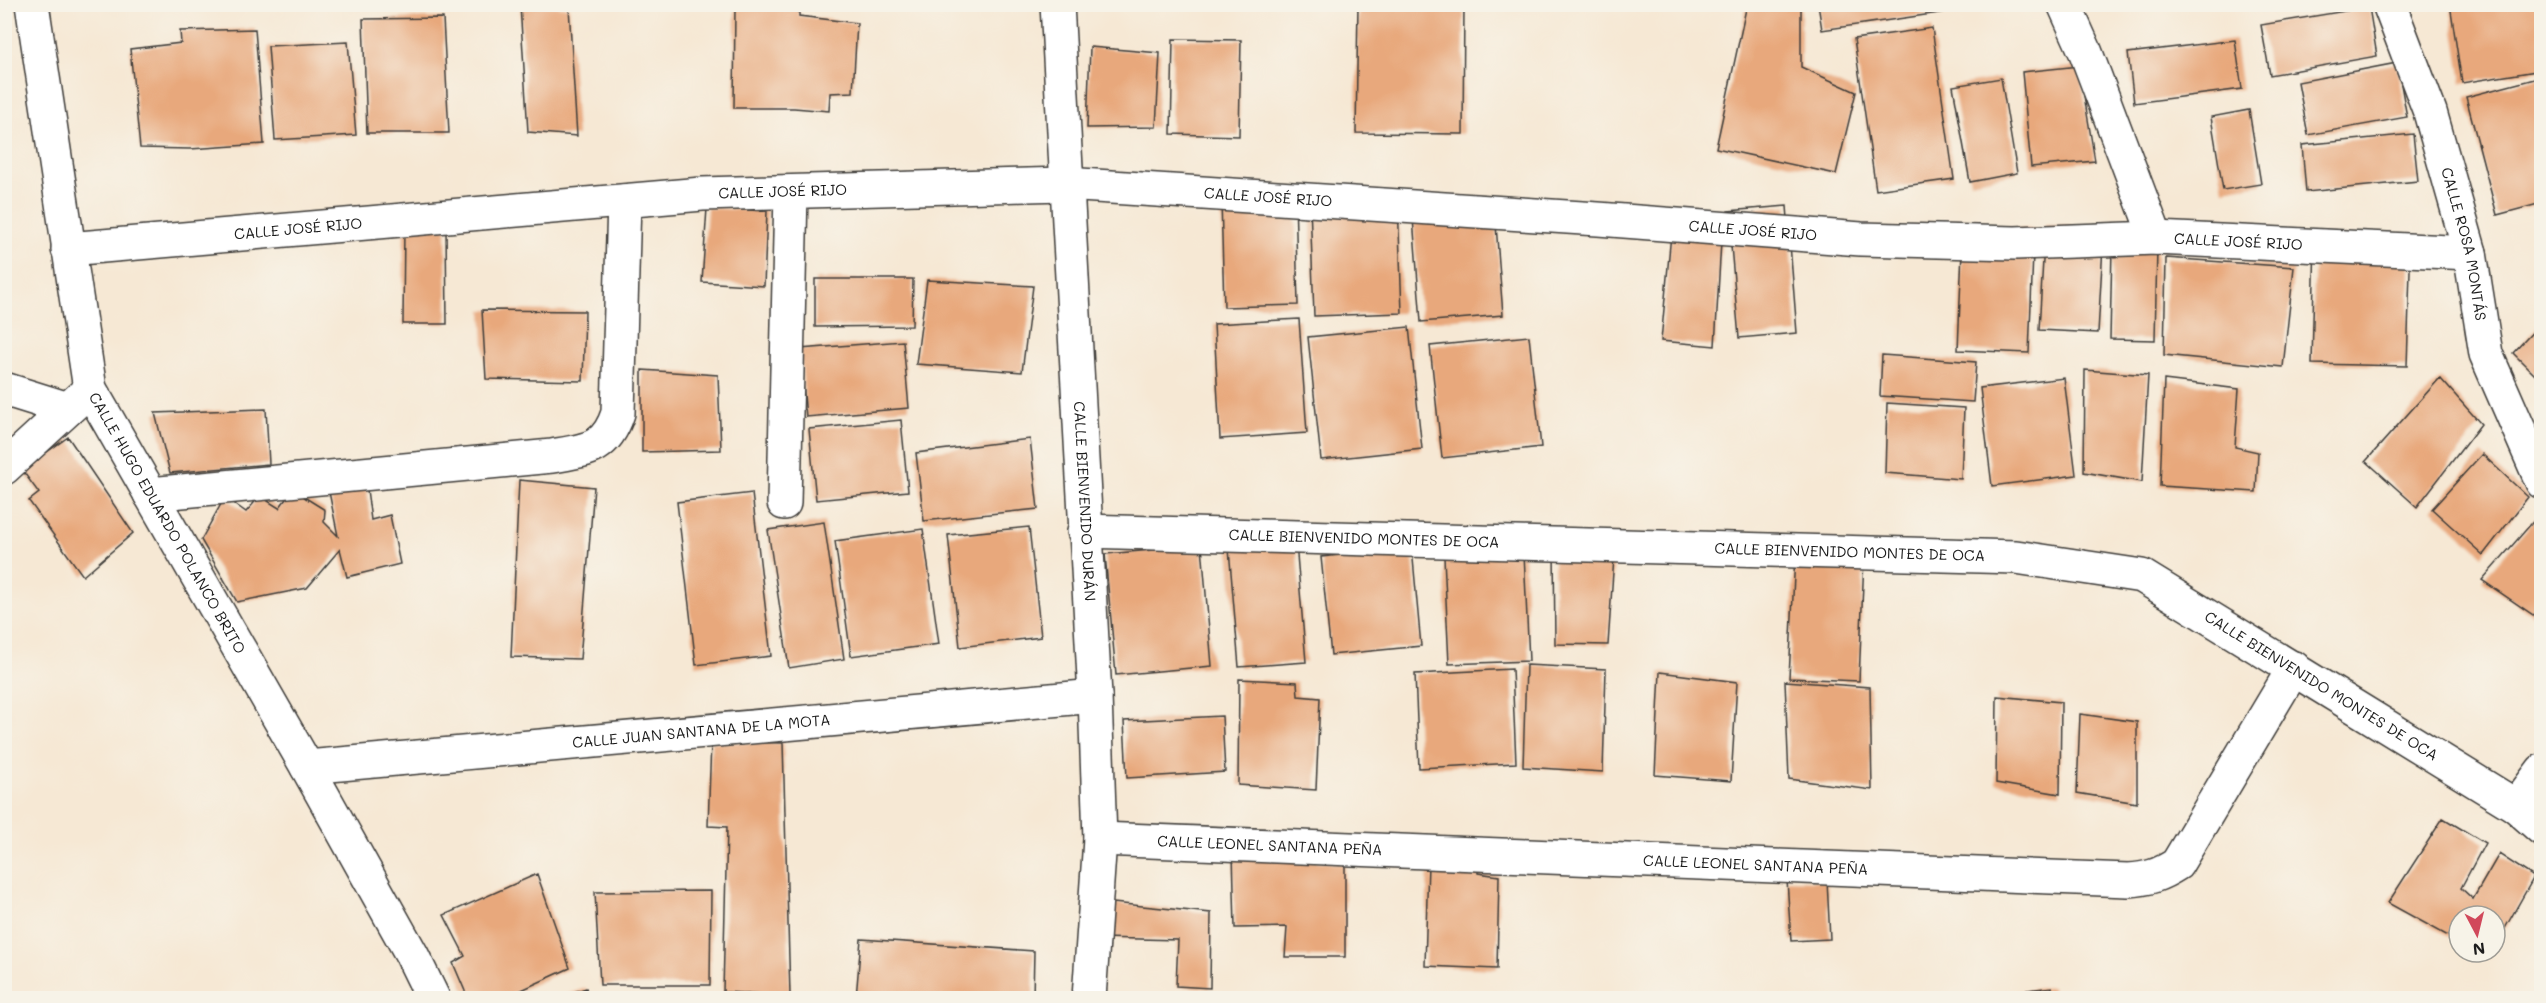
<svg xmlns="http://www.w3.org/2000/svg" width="2546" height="1003" font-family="Mali,sans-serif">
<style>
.building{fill:#e8a87c}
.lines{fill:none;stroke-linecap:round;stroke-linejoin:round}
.minor-casing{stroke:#3d3b38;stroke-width:36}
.minor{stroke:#fff;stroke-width:33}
.labels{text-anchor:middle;stroke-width:5;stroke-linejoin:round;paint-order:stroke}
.street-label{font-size:15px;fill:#1c1c1c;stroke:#f7f3e8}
</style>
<rect width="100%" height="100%" fill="#f7f3e8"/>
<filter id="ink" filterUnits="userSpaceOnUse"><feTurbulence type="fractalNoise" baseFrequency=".0167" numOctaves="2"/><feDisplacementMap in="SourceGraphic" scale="12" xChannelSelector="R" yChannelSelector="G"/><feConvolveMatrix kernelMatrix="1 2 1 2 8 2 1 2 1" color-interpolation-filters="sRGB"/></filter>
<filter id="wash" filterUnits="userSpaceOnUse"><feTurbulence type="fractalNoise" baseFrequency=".008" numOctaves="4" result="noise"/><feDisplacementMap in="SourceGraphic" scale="24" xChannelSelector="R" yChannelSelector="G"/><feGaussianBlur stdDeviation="1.35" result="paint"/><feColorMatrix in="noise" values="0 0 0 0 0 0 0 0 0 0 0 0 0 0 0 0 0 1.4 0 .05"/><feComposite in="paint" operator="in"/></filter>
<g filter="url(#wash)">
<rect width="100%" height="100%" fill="#f6e8d4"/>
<g id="blocks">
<path class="building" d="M1358,4H1464L1463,134L1356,133Z
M1747,4H1801V67L1856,92L1836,174L1716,148Z
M1818,4H1987V6L1822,30Z
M2450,4H2542V70L2462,83Z
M520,5L569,7L577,136L528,132Z
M735,6H799V16L857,23L853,92L830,93L829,111L794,108H734Z
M2369,7L2377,56L2270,75L2261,25Z
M443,18L449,133H367L363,19Z
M1932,28L1954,179L1876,190L1854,39Z
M255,29L264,144L190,149L140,148L130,49L181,43L180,31Z
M1173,39L1241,40L1239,136L1171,134Z
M2235,40L2242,89L2134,103L2128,53Z
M348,42L356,135L275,140L268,46Z
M1090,47L1160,53L1156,127L1087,128Z
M2397,63L2407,117L2308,135L2298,82Z
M2079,66L2095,161L2031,167L2022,72Z
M2542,77V203L2497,215L2466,97Z
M2001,78L2017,173L1970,182L1953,86Z
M2249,110L2261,184L2223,190L2211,117Z
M2413,134L2418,181L2306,192L2302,145Z
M1295,198L1298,305L1224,307L1221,200Z
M1494,199L1503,315L1421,322L1412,205Z
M1398,201L1402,313L1314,316L1310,204Z
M1787,206L1797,333L1739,338L1728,211Z
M707,208L767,211L764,286L702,282Z
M2045,225L2104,228L2098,333L2039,330Z
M404,226L446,228L447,324H403Z
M1963,226L2034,229L2029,353L1958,350Z
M1671,234L1721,241L1715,346L1661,341Z
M2315,237L2411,239L2407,366L2312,364Z
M2112,247L2157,249L2155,340L2110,339Z
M2166,258L2294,267L2283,367L2164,355Z
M815,279H913L912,326L815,327Z
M927,280L1033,286L1022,372L916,364Z
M482,310L585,311L583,381L486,379Z
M1299,319L1307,433L1220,439L1214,324Z
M2542,322V382L2513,353Z
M1409,327L1422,449L1321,460L1308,337Z
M1529,336L1541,447L1442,458L1430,346Z
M903,341L909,408L806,417L800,349Z
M1882,355L1976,362L1973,402L1880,396Z
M642,370L718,375L721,450L642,452Z
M2085,370L2148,375L2142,482L2084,472Z
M2064,378L2076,475L1992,486L1980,388Z
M2440,378L2481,424L2417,507L2366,461Z
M2164,380L2239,389L2235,447L2258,452L2256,492L2160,486Z
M1887,403L1964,408L1961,479L1885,473Z
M266,409L269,464L170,473L155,413Z
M901,420L908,491L816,500L809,429Z
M68,437L133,533L83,576L29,501L39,493L22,470Z
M1030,439L1038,509L924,521L916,453Z
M2482,454L2528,497L2483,555L2432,509Z
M519,480L594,487L580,659L511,657Z
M366,482L371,520L390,515L400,564L347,577L340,549L307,588L237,602L201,540L225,497L246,512L260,496L279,508L293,490L325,510L324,522L338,536L328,487Z
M752,493L771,656L696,665L677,502Z
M2538,516L2542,519V621L2482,580Z
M824,522L844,659L789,668L768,530Z
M1029,527L1041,637L960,647L948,535Z
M923,529L939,644L851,656L835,541Z
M1296,543L1306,662L1239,667L1229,549Z
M1202,546L1212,666L1116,675L1105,554Z
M1412,548L1421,646L1331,655L1321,557Z
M1554,550L1614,557L1608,645L1555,644Z
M1524,554L1529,661L1449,664L1444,557Z
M1795,555L1864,558L1859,681L1789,678Z
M1526,665L1606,669L1603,772L1523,767Z
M1512,669L1516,763L1419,768L1415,674Z
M1660,672L1737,682L1731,781L1655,775Z
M1239,679L1297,682L1298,696L1320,698L1316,790L1238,785Z
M1785,681L1870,687L1872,790L1789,779Z
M1997,696L2061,702L2060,794L1996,783Z
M2080,714L2137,722V803L2077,793Z
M1222,716L1225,772L1127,778L1124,721Z
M711,742L783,743L790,995L723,992L727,827L708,826Z
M2443,818L2485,843L2461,888L2473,899L2499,854L2534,877L2495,946V916H2459V942L2388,903Z
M1233,853L1345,864V957H1285L1287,927L1235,928Z
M1428,863L1477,864L1478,873L1499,876L1497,969L1425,966Z
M537,874L570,968L504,998H468L453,963L465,956L444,915Z
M1787,880L1827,881L1830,939L1791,941Z
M711,891L710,985H600L595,892Z
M1103,902L1211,913L1210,988L1176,986L1178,940L1101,938Z
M861,939L1034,951L1033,998H856Z
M2476,952H2492L2488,959Z
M2052,987L2053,998H1972V997Z
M586,988L589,998H557Z"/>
</g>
</g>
<g filter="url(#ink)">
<use href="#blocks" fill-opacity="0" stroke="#3d3b38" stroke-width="1.5"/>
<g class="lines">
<defs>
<g id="minor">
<path id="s1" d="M32,4L90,389L307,767L412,955L433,998"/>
<path id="s2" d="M1057,4L1095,696L1100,839L1089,998"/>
<path d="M2064,4L2086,53L2156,238"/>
<path id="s3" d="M2389,4L2430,112L2470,253L2486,354L2542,482"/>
<path id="s4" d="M68,249L702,194L1065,184L1598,219L1861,239L2015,243L2156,238L2470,253"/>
<path d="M4,389L68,409"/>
<path d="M4,468L90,389"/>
<path d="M150,494L552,456C587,450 606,450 618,413L624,201"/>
<path d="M784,503L791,192"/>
<path id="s5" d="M1084,531L2016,557L2142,576L2516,806L2542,829"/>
<path id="s6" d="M307,767L1095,696"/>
<path d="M2516,806L2542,771"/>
<path id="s7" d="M1100,839L2128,880C2148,879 2160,875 2177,864L2294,668"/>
</g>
</defs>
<use href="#minor" class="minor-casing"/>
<use href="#minor" class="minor"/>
</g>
</g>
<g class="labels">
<g class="street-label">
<text dy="5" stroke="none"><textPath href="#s4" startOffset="717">CALLE JOSÉ RIJO</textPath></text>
<text dy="5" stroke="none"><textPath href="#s4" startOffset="1203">CALLE JOSÉ RIJO</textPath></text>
<text dy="5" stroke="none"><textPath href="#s4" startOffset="231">CALLE JOSÉ RIJO</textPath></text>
<text dy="5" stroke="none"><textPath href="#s4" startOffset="1689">CALLE JOSÉ RIJO</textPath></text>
<text dy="5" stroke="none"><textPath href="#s4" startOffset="2175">CALLE JOSÉ RIJO</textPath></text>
<text dy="5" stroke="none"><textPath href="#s3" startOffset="252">CALLE ROSA MONTÁS</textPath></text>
<text dy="5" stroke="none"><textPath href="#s2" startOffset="498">CALLE BIENVENIDO DURÁN</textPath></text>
<text dy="5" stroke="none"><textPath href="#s1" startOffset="544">CALLE HUGO EDUARDO POLANCO BRITO</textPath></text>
<text dy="5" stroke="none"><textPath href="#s5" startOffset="280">CALLE BIENVENIDO MONTES DE OCA</textPath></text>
<text dy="5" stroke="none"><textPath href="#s5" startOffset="766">CALLE BIENVENIDO MONTES DE OCA</textPath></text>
<text dy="5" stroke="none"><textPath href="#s5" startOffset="1270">CALLE BIENVENIDO MONTES DE OCA</textPath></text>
<text dy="5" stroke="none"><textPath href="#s6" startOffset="396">CALLE JUAN SANTANA DE LA MOTA</textPath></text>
<text dy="5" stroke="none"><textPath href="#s7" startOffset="170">CALLE LEONEL SANTANA PEÑA</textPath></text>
<text dy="5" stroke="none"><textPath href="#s7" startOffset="656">CALLE LEONEL SANTANA PEÑA</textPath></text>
</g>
</g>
<rect width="2546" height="1003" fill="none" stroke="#f7f3e8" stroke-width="24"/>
<g transform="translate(2477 934) rotate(173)"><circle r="28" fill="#f7f3e8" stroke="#9f9d96" stroke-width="1.5"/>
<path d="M0-4.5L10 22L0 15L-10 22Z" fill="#d1495b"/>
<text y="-9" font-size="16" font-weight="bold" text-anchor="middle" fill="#1c1c1c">N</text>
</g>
</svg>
